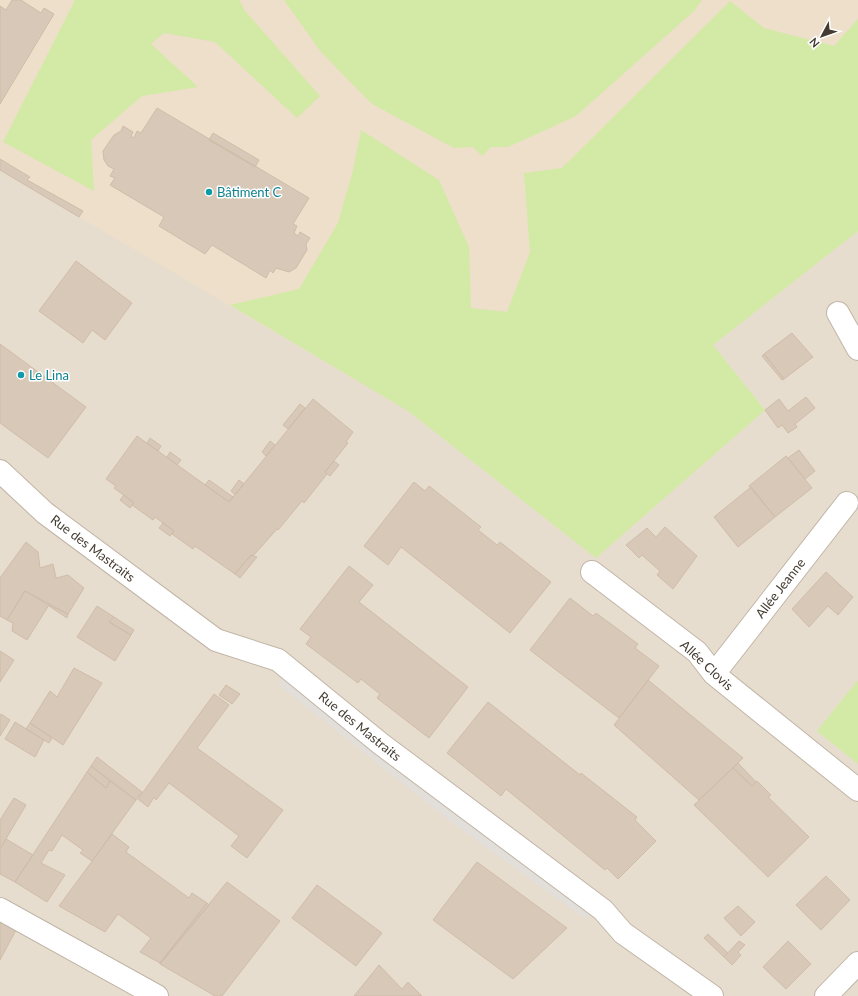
<svg xmlns="http://www.w3.org/2000/svg" width="858" height="996" font-family="Lato,sans-serif">
<style>
.residential{fill:#e7ddce}
.education{fill:#eddfc9}
.green{fill:#d2eaa5}
.parking{fill:#e2deda}
.building{fill:#d7c8b8;stroke:#d0bca8}
.lines{fill:none;stroke-linecap:round;stroke-linejoin:round}
.minor-casing{stroke:#c0b5a6;stroke-width:24}
.minor{stroke:#fff;stroke-width:22}
.culture-dot{fill:#0f9aa8;stroke:#fff;stroke-width:1.5}
.labels{text-anchor:middle;stroke-width:3;stroke-linejoin:round;paint-order:stroke}
.culture-label{font-size:13px;fill:#0d838f;stroke:#fff;text-anchor:start}
.street-label{font-size:13px;fill:#433b31;stroke:#fff}
</style>
<rect width="100%" height="100%" fill="#f2ebe1"/>
<path class="residential" d="M0,0H858V996H0Z"/>
<path class="education" d="M0,0H858V231L713,345L765,410L596,558L408,411L0,170Z"/>
<path class="green" d="M75,0H239L245,11L320,96L297,118L215,42L164,33L151,44L198,87L142,96L91,140L94,191L3,142Z
M284,0H702L694,11L576,116L508,147H491L482,156L473,147L454,148L372,104L321,52Z
M730,1L764,28L834,46L858,19V231L713,345L765,410L596,558L408,411L230,305L299,289L338,223L353,170L361,130L439,180L469,247L471,308L507,312L530,252L524,173L562,168Z
M858,680V764L817,731Z"/>
<path class="parking" d="M282,677L489,839L593,914L586,919L451,822L279,685Z"/>
<path class="building" d="M12,0H21L41,13L44,8L54,14L0,104V6L6,10Z
M157,108L309,198L293,224L297,226L294,233L298,236L300,232L310,238L306,244L307,250L296,268L289,272L276,268L273,273L270,270L266,278L212,245L205,254L159,226L164,217L110,185L115,178L110,176L114,169L108,166L104,160L103,151L114,135L121,131L123,126L133,132L131,136L134,138L137,131L141,133Z
M213,133L259,160L255,167L209,140Z
M0,159L30,177L27,180L83,211L79,217L0,170Z
M76,261L132,303L105,340L92,330L83,343L39,311Z
M792,333L813,357L784,379L764,354Z
M0,344L86,407L48,458L0,423Z
M764,354L784,379L782,380L762,356Z
M806,397L815,408L795,424L797,427L788,433L782,425L778,428L765,410L779,399L788,411Z
M313,399L353,432L346,442L348,443L325,472L327,474L304,503L302,501L278,530L277,529L253,556L251,555L235,574L195,546L193,549L172,534L174,531L155,517L153,520L132,505L134,503L114,488L116,486L106,479L137,436L229,502Z
M300,404L305,408L288,429L283,425Z
M150,438L161,446L158,451L147,443Z
M270,441L275,445L266,456L262,452Z
M799,450L815,471L805,479L788,458Z
M170,452L181,460L177,465L167,457Z
M786,456L812,488L775,517L749,486Z
M334,461L339,465L330,476L325,472Z
M209,480L233,497L229,502L205,485Z
M239,480L244,484L235,495L231,491Z
M414,482L425,491L429,486L481,527L478,530L497,545L500,542L551,582L510,633L401,547L388,565L364,546Z
M751,487L775,517L738,547L714,517Z
M124,495L134,503L130,508L120,500Z
M163,523L174,531L170,536L159,528Z
M665,527L697,556L673,589L657,575L660,571L642,555L639,558L626,545L647,528L656,537Z
M26,542L38,552L40,568L53,564L56,578L68,575L84,588L68,614L25,591L7,620L0,616V578Z
M251,555L257,557L240,578L235,574Z
M349,566L373,585L359,602L468,687L429,738L377,698L380,694L361,679L358,683L306,644L311,637L300,629Z
M826,572L853,597L838,615L828,606L809,627L792,609Z
M25,591L49,605L27,640L12,631L13,623L7,620Z
M570,598L593,616L596,613L638,644L635,648L659,666L619,718L530,650Z
M49,605L68,614L67,618L49,606Z
M97,606L114,617L109,622L131,635L115,661L77,637Z
M114,617L134,630L131,635L109,622Z
M0,651L14,660L0,682Z
M74,668L102,683L63,745L30,723L50,691L57,697Z
M648,680L743,758L699,800L614,725Z
M226,685L240,694L232,704L219,695Z
M214,694L229,705L197,748L283,810L247,858L231,846L239,836L169,783L156,800L154,797L148,807L138,799Z
M488,702L580,775L581,773L637,817L635,820L656,841L618,879L607,868L605,870L506,789L501,796L447,753Z
M1,714L10,720L0,736V716Z
M15,722L44,740L35,757L5,739Z
M30,723L52,738L49,743L26,729Z
M97,757L142,792L136,800L91,766Z
M738,763L756,782L752,786L733,768Z
M91,766L110,781L106,788L87,772Z
M733,768L752,786L757,781L771,795L768,797L809,837L768,877L694,805Z
M87,772L106,788L110,781L136,800L92,861L80,853L83,850L62,835L52,851L49,850L41,863L65,875L47,902L15,882Z
M14,798L26,805L0,849V820Z
M112,834L129,847L126,852L189,898L192,893L207,903L160,963L140,952L151,938L118,914L105,932L59,906Z
M6,839L33,855L15,882L0,874V849Z
M477,862L567,928L513,979L433,920Z
M826,876L850,900L821,930L796,905Z
M227,882L280,921L222,996H215L160,964Z
M317,885L382,933L356,966L292,918Z
M207,903L209,905L160,964V963Z
M738,906L755,922L741,936L724,918Z
M0,921L16,930L0,960Z
M708,934L728,953L724,957L704,938Z
M739,941L745,945L738,952L741,955L732,965L724,957Z
M788,941L811,964L786,989L763,967Z
M379,965L402,989L408,982L422,996H354Z"/>
<g class="lines">
<defs>
<path id="minor" d="M838,313L858,349
M0,471L45,513L216,640L278,660L381,744L603,910L623,933L712,996
M592,572L697,652L714,674L858,790
M714,674L847,503
M0,909L157,996
M826,996L858,963"/>
</defs>
<use href="#minor" class="minor-casing"/>
<use href="#minor" class="minor"/>
</g>
<g class="culture-dot">
<circle cx="209" cy="192" r="4"/>
<circle cx="21" cy="375" r="4"/>
</g>
<g class="labels">
<g class="culture-label">
<text x="217" y="197">Bâtiment C</text>
<text x="29" y="380">Le Lina</text>
</g>
<g class="street-label">
<text transform="translate(93 548) rotate(37)" y="5">Rue des Mastraits</text>
<text transform="translate(780 588) rotate(-52)" y="5">Allée Jeanne</text>
<text transform="translate(707 665) rotate(43)" y="5">Allée Clovis</text>
<text transform="translate(360 726) rotate(39)" y="5">Rue des Mastraits</text>
</g>
</g>
<g transform="translate(822 36) rotate(229)" stroke="#ffffff" stroke-width="3" paint-order="stroke">
<path d="M0-3L7 15L0 10L-7 15Z" fill="#433b31"/>
<text y="-6" font-size="11" font-weight="bold" text-anchor="middle" fill="#433b31">N</text>
</g>
</svg>
